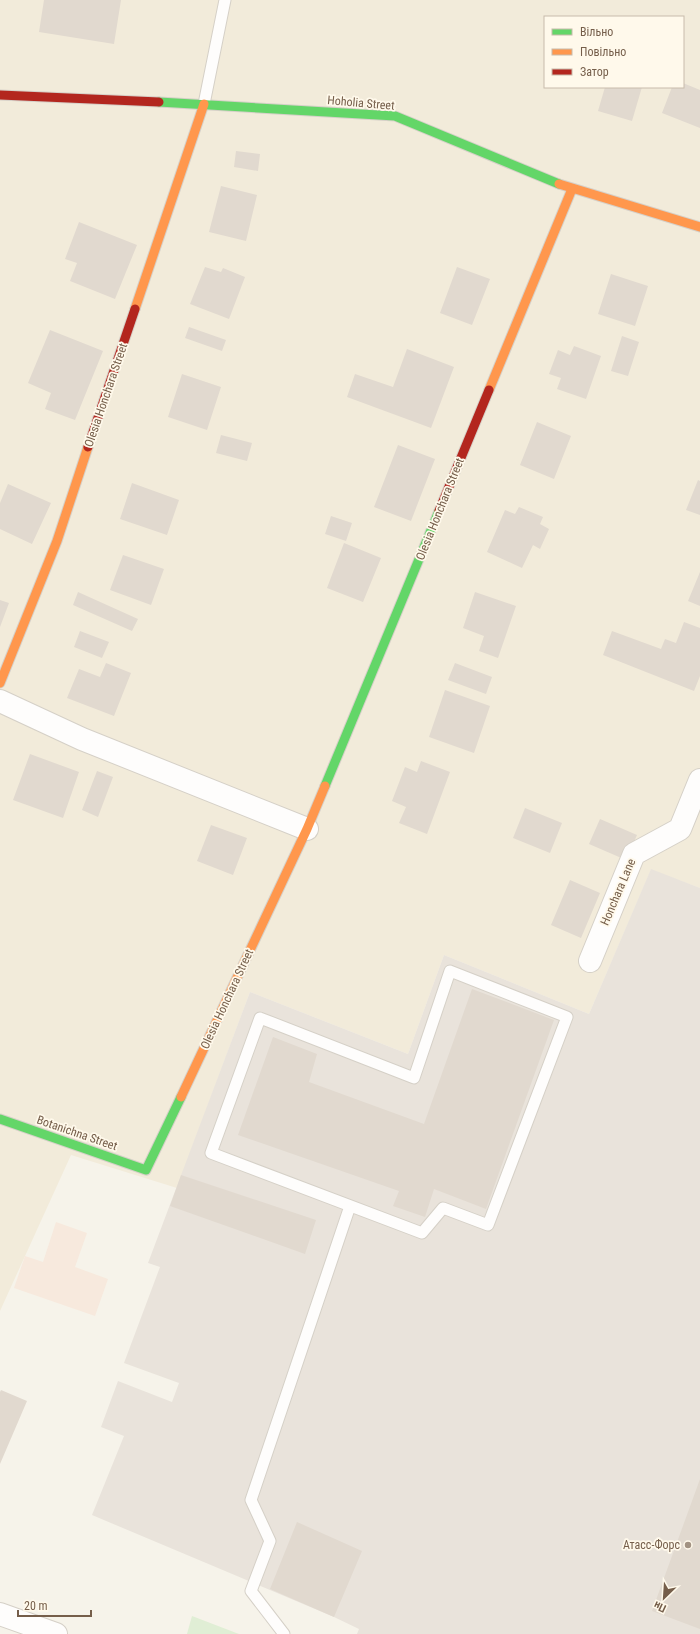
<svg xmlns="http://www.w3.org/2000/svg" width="700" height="1634" font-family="'Roboto Condensed',sans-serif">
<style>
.residential{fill:#f2ebda;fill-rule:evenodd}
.commercial{fill:#f7e9dd}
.industrial{fill:#e9e3db}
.green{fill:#e0eed5}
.building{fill:#e1d9cf}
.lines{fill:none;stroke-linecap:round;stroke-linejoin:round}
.lane-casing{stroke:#d5d0c7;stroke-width:13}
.street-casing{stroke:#d5d0c7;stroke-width:24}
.fast-casing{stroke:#d6d0c8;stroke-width:11}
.slow-casing{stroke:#d6d0c8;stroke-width:11}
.jam-casing{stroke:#d6d0c8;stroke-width:11}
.lane{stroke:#fefdfc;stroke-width:11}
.street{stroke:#fefdfc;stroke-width:22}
.fast{stroke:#63d668;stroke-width:9}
.slow{stroke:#ff974d;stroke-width:9}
.jam{stroke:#b3261e;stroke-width:9}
.poi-dot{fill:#a29282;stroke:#fff9eb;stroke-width:1.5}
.labels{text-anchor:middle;stroke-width:3.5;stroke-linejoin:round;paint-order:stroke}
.street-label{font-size:12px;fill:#755e4a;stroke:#fff9eb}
.poi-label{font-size:12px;fill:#755e4a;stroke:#fff9eb;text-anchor:end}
</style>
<rect width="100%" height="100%" fill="#f6f3ea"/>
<path class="residential" d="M0,0H700V888L651,870L589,1014L444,955L408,1054L250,992L177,1188L71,1155L0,1311ZM545,17H683V87H545Z"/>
<path class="commercial" d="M56,1222L87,1233L75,1267L108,1279L95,1316L14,1288L25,1256L43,1262Z"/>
<path class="industrial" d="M651,869L700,888V1634H357L359,1629L334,1617L92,1515L124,1436L101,1427L118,1381L172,1402L179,1383L124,1363L160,1267L148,1263L250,992L408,1054L444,955L589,1014Z"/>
<path class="green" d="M192,1616L239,1634H187Z"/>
<path class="building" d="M44,0H121L114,44L39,32Z
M683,83L700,90V128L662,113L672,87H683Z
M605,87H642L632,121L598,111Z
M236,151L260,154L258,171L234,167Z
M221,186L257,195L246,241L209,232Z
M79,222L137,245L115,299L70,281L77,263L65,259Z
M205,267L221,272L223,268L245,277L229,319L190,304Z
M457,267L490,279L472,325L440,313Z
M611,274L648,286L635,326L598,314Z
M189,327L226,340L222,351L185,338Z
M50,330L103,351L75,420L45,409L51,393L28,383Z
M622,336L639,342L628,376L611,371Z
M574,346L601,356L586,399L557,389L561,378L549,374L558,350L570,355Z
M407,349L454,367L431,428L347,397L355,374L393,387Z
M182,374L221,387L207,430L168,417Z
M537,422L571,436L554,479L520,465Z
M221,435L252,443L247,461L216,453Z
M398,445L435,459L411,521L374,507Z
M698,480L700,481V515L686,510Z
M132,483L179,500L167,535L120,519Z
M8,484L51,503L32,544L0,529V503Z
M519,507L543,517L540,524L549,529L540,549L533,545L522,568L487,552L505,510L515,514Z
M331,516L352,523L346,541L325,534Z
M344,543L381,558L363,602L327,588Z
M123,555L164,569L151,605L110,590Z
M700,572V606L688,601Z
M78,592L138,619L132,631L73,605Z
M475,592L516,606L498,658L479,651L484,636L463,628Z
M0,600L9,603L0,627Z
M684,622L700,628V676L694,691L603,655L612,631L661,649L665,639L676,643Z
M80,631L109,642L102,658L74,647Z
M106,663L131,673L114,716L67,698L79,669L100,677Z
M455,663L492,677L486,694L448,680Z
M445,690L490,706L474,753L429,737Z
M30,754L79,772L63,818L13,800Z
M421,761L450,772L427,834L399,823L406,807L392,801L405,767L417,772Z
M97,771L113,777L98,817L82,810Z
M525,808L562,823L550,853L513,838Z
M600,819L637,835L626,860L589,844Z
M211,825L247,838L233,875L197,861Z
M570,880L600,893L581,938L551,925Z
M472,989L554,1020L486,1209L434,1189L425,1217L393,1206L399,1191L238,1135L273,1037L317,1054L309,1082L424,1124Z
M181,1175L316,1220L305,1254L170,1206Z
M1,1390L27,1401L0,1464V1392Z
M700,1479V1629L652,1611Z
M297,1522L362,1551L334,1617L270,1589Z"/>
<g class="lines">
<defs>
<path id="lane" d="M204,104L225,0
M450,971L567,1017L488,1225L443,1208L422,1233L211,1153L260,1018L414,1078Z
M284,1634L251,1591L270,1541L251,1500L350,1206"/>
<path id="street" d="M0,701L82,739L307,829
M590,961L634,854L680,829L700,780
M0,1614L56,1634"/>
<path id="fast" d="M159,102L395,116L559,184
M325,786L439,511
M0,1119L146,1170L181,1097"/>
<path id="slow" d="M559,184L700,227
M135,309L204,104
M489,390L572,189
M0,683L57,541L88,447
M181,1097L307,829L325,786"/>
<path id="jam" d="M0,95L159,102
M88,447L135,309
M439,511L489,390"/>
</defs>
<use href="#lane" class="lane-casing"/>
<use href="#street" class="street-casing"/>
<use href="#fast" class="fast-casing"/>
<use href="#slow" class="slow-casing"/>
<use href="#jam" class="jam-casing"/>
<use href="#lane" class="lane"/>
<use href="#street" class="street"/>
<use href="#fast" class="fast"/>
<use href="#slow" class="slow"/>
<use href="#jam" class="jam"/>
</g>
<circle class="poi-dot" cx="688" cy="1545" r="4"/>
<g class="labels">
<g class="street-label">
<text transform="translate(361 103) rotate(5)" y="4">Hoholia Street</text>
<text transform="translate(106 395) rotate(-71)" y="4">Olesia Honchara Street</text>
<text transform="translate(440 509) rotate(-68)" y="4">Olesia Honchara Street</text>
<text transform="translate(618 892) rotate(-67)" y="4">Honchara Lane</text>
<text transform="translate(227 999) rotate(-65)" y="4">Olesia Honchara Street</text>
<text transform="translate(77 1133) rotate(19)" y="4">Botanichna Street</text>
</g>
<g class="poi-label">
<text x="680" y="1549">Атасс-Форс</text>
</g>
</g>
<rect x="544" y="16" width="140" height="72" fill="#fff9eb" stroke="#c8bbab"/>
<rect x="552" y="29" width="20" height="6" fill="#63d668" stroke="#c8bbab"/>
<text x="580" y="36" font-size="12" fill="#755e4a">Вільно</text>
<rect x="552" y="49" width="20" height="6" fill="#ff974d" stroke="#c8bbab"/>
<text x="580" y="56" font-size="12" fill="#755e4a">Повільно</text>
<rect x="552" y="69" width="20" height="6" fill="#b3261e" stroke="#c8bbab"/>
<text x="580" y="76" font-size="12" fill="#755e4a">Затор</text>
<g transform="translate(664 1598) rotate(205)" stroke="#fff9eb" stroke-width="3" paint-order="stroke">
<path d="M0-3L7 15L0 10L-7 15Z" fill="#755e4a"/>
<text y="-6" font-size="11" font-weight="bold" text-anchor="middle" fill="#755e4a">Пн</text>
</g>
<path d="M18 1610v6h73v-6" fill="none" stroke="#755e4a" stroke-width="2"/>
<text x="24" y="1610" font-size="12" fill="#755e4a" stroke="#fff9eb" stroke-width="3" paint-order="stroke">20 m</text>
</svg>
